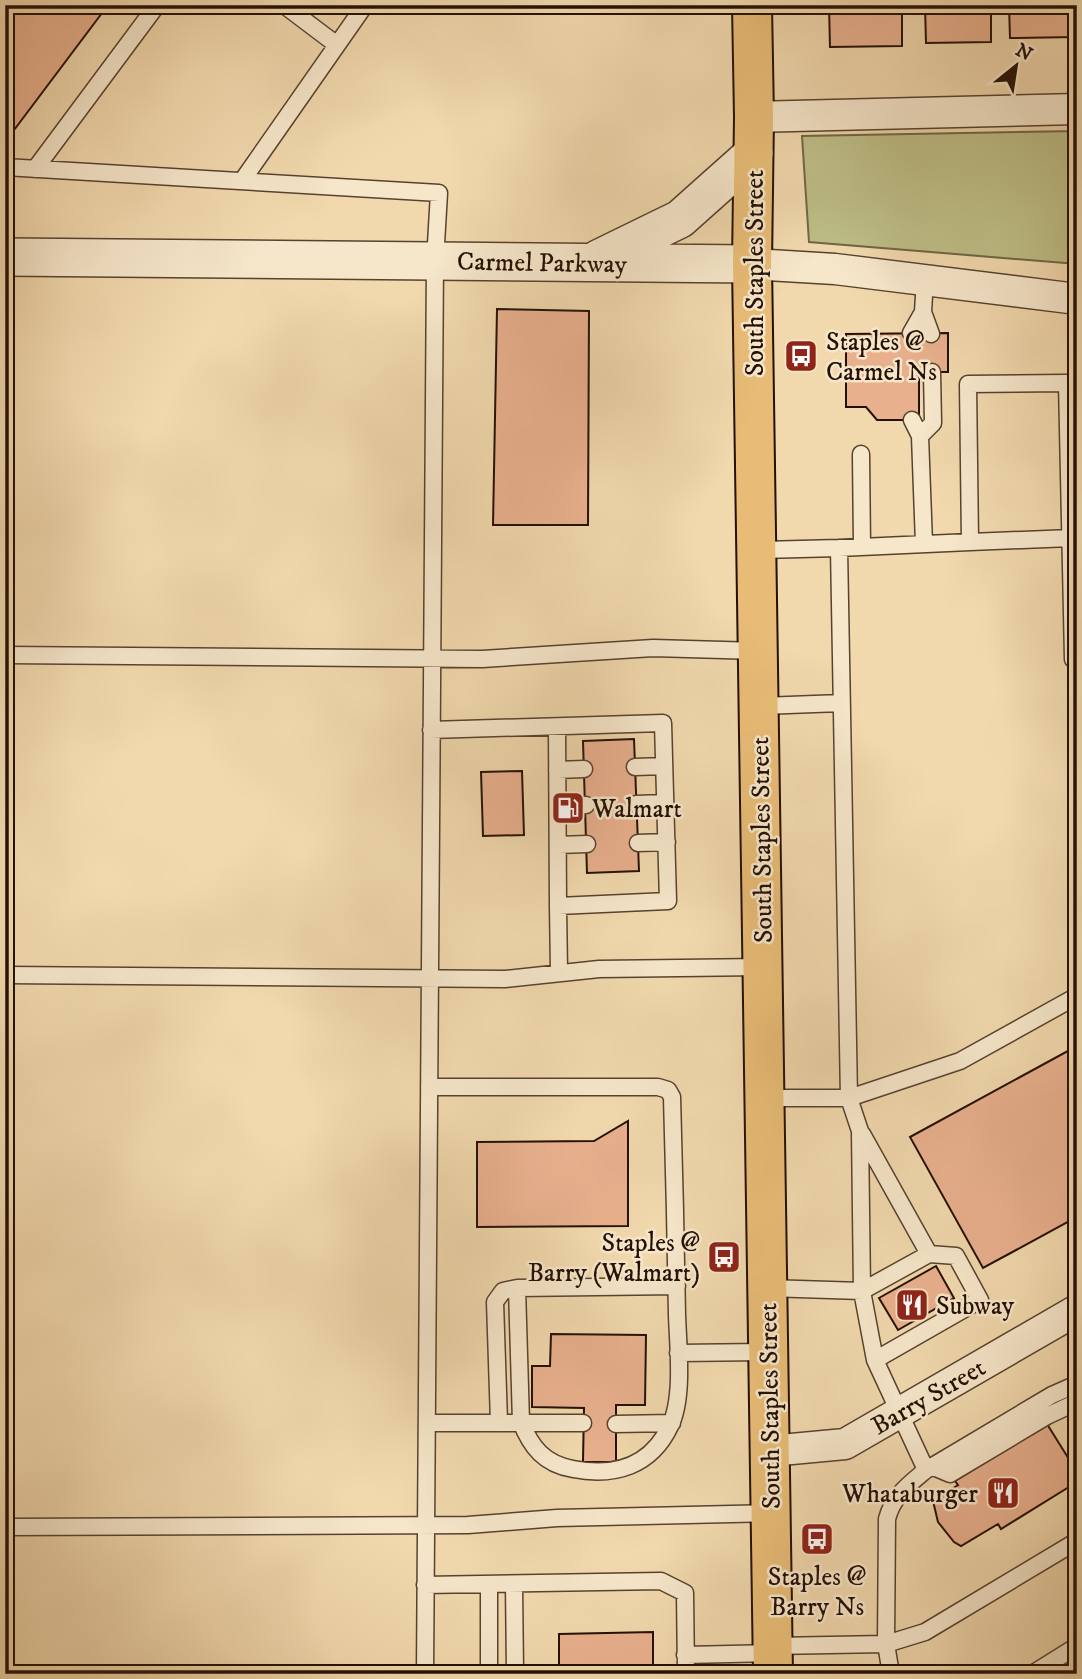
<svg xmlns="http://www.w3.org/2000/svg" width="1082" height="1679" font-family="'IM FELL DW Pica',serif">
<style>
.green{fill:#bebe87;stroke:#716746;stroke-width:2}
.building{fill:#e9b08e;stroke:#241005;stroke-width:2}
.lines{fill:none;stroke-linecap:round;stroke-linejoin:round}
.service-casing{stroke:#57422f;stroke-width:19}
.minor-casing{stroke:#57422f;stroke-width:33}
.tertiary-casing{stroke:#57422f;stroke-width:40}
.primary-casing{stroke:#241005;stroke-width:42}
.service{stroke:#f6e6ca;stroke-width:16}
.minor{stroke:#f6e6ca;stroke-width:30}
.tertiary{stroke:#f6e6ca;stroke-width:37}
.primary{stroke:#e8bc76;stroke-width:38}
.labels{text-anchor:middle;stroke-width:5;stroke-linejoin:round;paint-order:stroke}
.street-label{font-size:26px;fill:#241005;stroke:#f6e6ca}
.poi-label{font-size:26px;fill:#241005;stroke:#f6e6ca;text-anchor:start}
</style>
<rect width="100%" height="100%" fill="#f1d8ad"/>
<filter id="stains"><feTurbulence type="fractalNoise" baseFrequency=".00286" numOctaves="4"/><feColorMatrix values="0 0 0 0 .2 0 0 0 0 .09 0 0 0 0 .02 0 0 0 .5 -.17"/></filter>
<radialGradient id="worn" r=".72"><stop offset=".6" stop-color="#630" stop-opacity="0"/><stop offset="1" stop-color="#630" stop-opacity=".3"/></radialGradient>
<path class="green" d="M1077,131V264L809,242L802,136Z"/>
<path class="building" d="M5,5H108L5,142Z
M829,5H902V46L830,47Z
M925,5H991V42L926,43Z
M1009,5H1074L1075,37L1010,38Z
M497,309L589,311L588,525H493Z
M948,333V372H919V420H877L866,407H846V334Z
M634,739L639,871L587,873L583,741Z
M522,771L524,835L483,836L481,772Z
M1077,1046V1217L983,1268L910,1137Z
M628,1121V1226L477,1227V1142L594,1141Z
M936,1266L954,1298L898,1330L879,1298Z
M551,1334L646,1335L645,1405H616V1462H583L584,1408L532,1407V1366H550Z
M1047,1424L1077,1472V1482L1001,1529L998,1524L961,1546L954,1542L938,1522L933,1501L958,1485L955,1481Z
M653,1632V1674H559V1634Z"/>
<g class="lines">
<defs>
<path id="service" d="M284,5L337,45
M5,167L439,193L435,261L425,1674
M35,169L157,5
M242,181L365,5
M925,279L923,312L931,334
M911,333L923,312
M1077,383H1067L1073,659L1077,662
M912,420L920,436
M861,454L862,547
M970,542L1071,538
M924,544L920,436L933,423L932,372
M839,548L970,542L968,384L1067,383
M757,550L839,548L849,1098L960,1061L1077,996
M5,655L482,659L653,648L758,651
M759,706L841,703
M431,730L663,723L668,901L558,906L557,727
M635,767L664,766
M557,770L584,769
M636,804L665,803
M558,806L586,805
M638,843L667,842
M558,845L587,844
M558,906L559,972
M5,975L505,979L599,969L762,967
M429,1087H658L668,1090L672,1097C674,1170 676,1242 677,1315C678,1346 684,1398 670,1426C651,1466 615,1477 573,1469C544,1464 531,1447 521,1422L517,1288
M765,1098H849L860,1131L862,1291L929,1254L956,1256L980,1300L875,1360
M862,1134L929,1254
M767,1288L862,1291L875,1360L926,1470C908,1485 893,1496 887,1519L886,1644L773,1646
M678,1353L768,1352
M499,1422L495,1302L503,1291L517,1288L677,1286
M427,1423H583
M616,1424L672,1423
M931,1466L950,1474L1047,1416L1077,1402
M926,1470L1052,1395L1077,1384
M5,1527L468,1525L557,1518L770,1513
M514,1584L515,1674
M425,1585L661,1581L685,1593L686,1674
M685,1655L773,1653
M489,1674V1584
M891,1674L886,1644L925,1632L1077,1541
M1032,1674L1077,1646"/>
<path id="minor" d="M754,117L1077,109
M752,264L835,269L1077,299
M770,1451L845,1444L1077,1310"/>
<path id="tertiary" d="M5,257L752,264
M598,259L680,219L754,153"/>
<path id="primary" d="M752,5L754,117L752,264L773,1674"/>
</defs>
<use href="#service" class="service-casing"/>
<use href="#minor" class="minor-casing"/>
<use href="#tertiary" class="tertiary-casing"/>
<use href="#primary" class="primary-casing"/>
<use href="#service" class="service"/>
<use href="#minor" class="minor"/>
<use href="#tertiary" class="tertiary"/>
<use href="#primary" class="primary"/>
</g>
<defs>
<symbol id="bus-square" viewBox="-11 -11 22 22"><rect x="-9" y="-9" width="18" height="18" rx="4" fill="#8f2418" stroke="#f6e6ca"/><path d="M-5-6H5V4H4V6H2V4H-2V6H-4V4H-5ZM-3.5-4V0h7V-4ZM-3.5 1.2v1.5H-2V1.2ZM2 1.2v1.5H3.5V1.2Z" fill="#fff"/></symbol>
<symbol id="fuel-square" viewBox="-11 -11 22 22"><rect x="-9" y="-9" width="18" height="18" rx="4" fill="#8f2418" stroke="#f6e6ca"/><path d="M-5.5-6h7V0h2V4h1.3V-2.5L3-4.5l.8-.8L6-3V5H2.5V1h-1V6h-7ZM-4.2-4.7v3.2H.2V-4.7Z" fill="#fff"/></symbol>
<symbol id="restaurant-square" viewBox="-11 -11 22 22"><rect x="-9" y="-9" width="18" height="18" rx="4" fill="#8f2418" stroke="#f6e6ca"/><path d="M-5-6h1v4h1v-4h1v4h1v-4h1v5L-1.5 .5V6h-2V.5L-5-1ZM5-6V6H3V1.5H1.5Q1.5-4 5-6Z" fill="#fff"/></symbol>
</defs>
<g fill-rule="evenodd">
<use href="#bus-square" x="782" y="337" width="38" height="38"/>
<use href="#fuel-square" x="549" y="789" width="38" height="38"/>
<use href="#bus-square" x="705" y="1238" width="38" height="38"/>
<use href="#restaurant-square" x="893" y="1286" width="38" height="38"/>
<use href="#restaurant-square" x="984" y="1474" width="38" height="38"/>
<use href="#bus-square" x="798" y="1520" width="38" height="38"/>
</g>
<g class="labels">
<g class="street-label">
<text transform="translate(542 262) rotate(1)" y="9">Carmel Parkway</text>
<text transform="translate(754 273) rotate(-90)" y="9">South Staples Street</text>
<text transform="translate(761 840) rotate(-91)" y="9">South Staples Street</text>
<text transform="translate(928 1396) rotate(-30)" y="9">Barry Street</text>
<text transform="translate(769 1406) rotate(-91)" y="9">South Staples Street</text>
</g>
<g class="poi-label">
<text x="826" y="350">Staples @<tspan x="826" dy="30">Carmel Ns</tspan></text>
<text x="592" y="817">Walmart</text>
<text x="700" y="1251" text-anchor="end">Staples @<tspan x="700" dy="30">Barry (Walmart)</tspan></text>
<text x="936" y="1314">Subway</text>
<text x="978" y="1502" text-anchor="end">Whataburger</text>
<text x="817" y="1585" text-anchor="middle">Staples @<tspan x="817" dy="30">Barry Ns</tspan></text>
</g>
</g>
<rect width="1082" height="1679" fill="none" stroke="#f1d8ad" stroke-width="28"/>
<rect x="7" y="7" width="1068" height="1665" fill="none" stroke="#241005" stroke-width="3.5"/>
<rect x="14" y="14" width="1054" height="1651" fill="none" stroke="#241005" stroke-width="2"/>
<g transform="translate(1016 66) rotate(30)" stroke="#f6e6ca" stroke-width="5" paint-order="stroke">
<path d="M0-5L12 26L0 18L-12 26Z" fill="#241005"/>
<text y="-10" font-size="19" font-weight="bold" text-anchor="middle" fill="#241005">N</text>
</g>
<rect width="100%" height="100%" filter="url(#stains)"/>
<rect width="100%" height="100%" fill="url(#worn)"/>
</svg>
